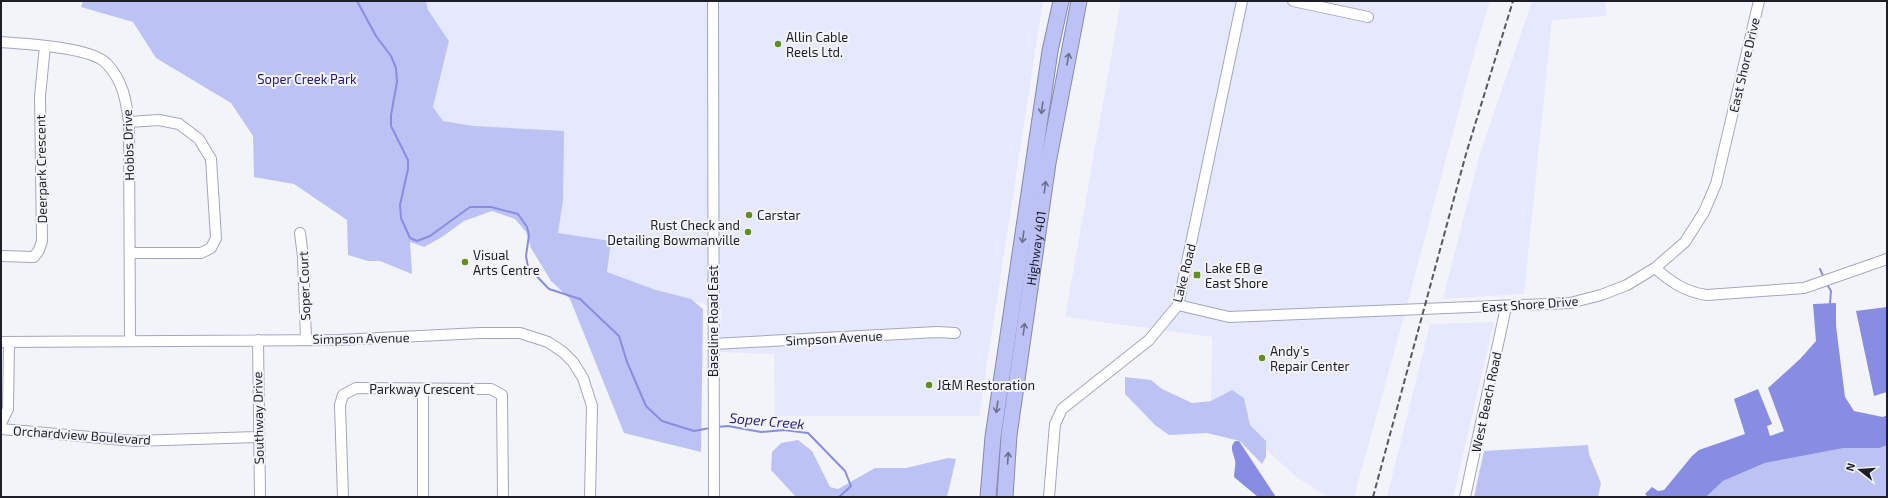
<svg xmlns="http://www.w3.org/2000/svg" width="1888" height="498" font-family="'Exo 2',sans-serif">
<style>
.built{fill:#e6e9fe}
.green{fill:#bcc2f4}
.water{fill:#888de3}
.lines{fill:none;stroke-linecap:round;stroke-linejoin:round}
.stream{stroke:#888de3;stroke-width:2}
.minor-casing{stroke:#a2a6c0;stroke-width:12}
.highway-casing{stroke:#8489ad;stroke-width:17}
.minor{stroke:#fff;stroke-width:10}
.highway{stroke:#bcc2f5;stroke-width:15}
.rail{stroke:#575861;stroke-width:2;stroke-dasharray:6 3;stroke-linecap:butt}
.oneway{stroke:#6c708e}
.poi-dot{fill:#628e20;stroke:#f3f4fa;stroke-width:1.5}
.labels{text-anchor:middle;stroke-width:4;stroke-linejoin:round;paint-order:stroke}
.poi-label{font-size:13px;fill:#1d1e28;stroke:#f3f4fa;text-anchor:start}
.street-label{font-size:13px;fill:#1d1e28;stroke:#f3f4fa}
.park-label{font-size:13px;fill:#27157a;stroke:#f3f4fa}
.water-label{font-size:14px;font-style:italic;fill:#2b1e81;stroke:#f3f4fa}
</style>
<rect width="100%" height="100%" fill="#f3f4fa"/>
<path class="built" d="M426,1H1043L979,416H775L774,354L717,352L722,309L656,290L607,272L610,241L558,233L563,201L473,126L443,121L433,107L449,41L428,10Z
M1121,1H1490L1477,43L1400,331L1354,497H1328L1298,478L1211,401L1212,337L1065,317Z
M1532,1H1605L1607,16L1552,20L1524,294L1443,299L1479,157Z
M1494,322L1453,497H1387L1430,324Z"/>
<path class="green" d="M83,1H426L428,10L449,41L433,107L443,121L473,126L564,131L563,201L558,233L611,241L607,272L656,290L691,299L703,309L701,452L624,433L570,299L551,281L531,248L526,232L515,219L492,211L464,221L442,237L424,247L410,242L412,274L380,261H368L348,255L347,220L294,184L254,177L253,136L231,103L156,58L133,22L81,7Z
M1125,377L1151,380L1162,389L1192,403L1211,401L1232,390L1244,398L1250,425L1266,441V457L1262,464L1240,441L1207,433L1169,435L1155,425L1125,394Z
M798,440L812,451L830,487L838,489L875,468H906L948,458L956,459L947,497H796L771,470L772,452L781,443Z
M1588,445L1589,454L1601,483L1598,497H1474L1484,451Z
M1887,445V497H1706L1723,481L1765,463L1844,448H1880Z"/>
<path class="water" d="M1836,303V326L1845,397L1854,411L1883,417L1887,415V445L1880,448H1844L1765,463L1723,481L1706,497H1648L1645,494L1652,487L1658,491L1664,490L1692,456L1699,450L1745,434L1734,399L1758,389L1772,424L1767,426L1770,436L1784,431L1768,388L1800,359L1816,341L1813,304Z
M1887,307V392L1874,396L1856,311Z
M1235,441H1239L1276,497H1258L1234,477C1234,472 1236,465 1235,460C1233,452 1229,448 1235,441Z"/>
<g class="lines">
<path class="stream" d="M357,1L376,36L391,56L396,68L397,82L391,115V126L408,160V169L400,205L401,218L410,238L417,241L430,236L470,207H491L518,214L527,227L529,235L526,256L528,267L549,289L580,299L619,336L627,362L646,406L662,421L694,431L710,428
M1820,269L1823,276
M1828,286L1831,291L1830,303
M716,427L728,426L761,432L784,430L808,433L845,471L851,486L839,497"/>
<defs>
<path id="minor" d="M713,1L714,497
M1293,1L1368,17
M1,42C24,44 93,47 107,64C123,81 126,100 129,122L130,341
M129,122L159,120L179,124L199,139L211,159L216,238L211,248L201,253H130
M300,233L303,257L306,339
M1,256L34,257L39,250L42,241L40,96L45,46
M1655,268C1671,282 1685,292 1707,295L1804,288L1887,259
M1178,305L1229,317L1570,303L1601,295L1627,285L1655,268L1685,242L1704,212L1716,184L1759,1
M258,340L260,497
M1,342L339,340L480,333H520L548,342L563,352L573,362L583,378L592,406L590,497
M713,344L937,332L955,333
M423,389V497
M1,423L8,409L9,342
M1,429L135,441L259,437
M343,497L340,405L343,395L356,388L491,389L502,395L503,497
M1049,497L1055,424L1062,409L1149,340L1178,305L1242,1
M1465,497L1506,307"/>
<g id="highway">
<path d="M988,497L993,437L1050,51L1061,1"/>
<path id="s1" d="M1005,497L1009,435L1048,163L1079,1"/>
</g>
</defs>
<use href="#minor" class="minor-casing"/>
<use href="#highway" class="highway-casing"/>
<use href="#minor" class="minor"/>
<use href="#highway" class="highway"/>
<path class="rail" d="M1373,497L1466,154L1513,1"/>
</g>
<defs><path id="oneway-shaft" d="M-6 0H5M1.5-3L5.5 0L1.5 3" fill="none" stroke-width="1.6" stroke-linecap="round" stroke-linejoin="round"/></defs>
<g class="oneway">
<use href="#oneway-shaft" transform="translate(1068 59) rotate(-79)"/>
<use href="#oneway-shaft" transform="translate(1042 108) rotate(98)"/>
<use href="#oneway-shaft" transform="translate(1045 187) rotate(-82)"/>
<use href="#oneway-shaft" transform="translate(1023 237) rotate(98)"/>
<use href="#oneway-shaft" transform="translate(1024 329) rotate(-82)"/>
<use href="#oneway-shaft" transform="translate(997 407) rotate(98)"/>
<use href="#oneway-shaft" transform="translate(1008 458) rotate(-86)"/>
</g>
<g class="poi-dot">
<circle cx="778" cy="44" r="4"/>
<circle cx="749" cy="215" r="4"/>
<circle cx="748" cy="232" r="4"/>
<circle cx="465" cy="262" r="4"/>
<rect x="1193" y="271" width="8" height="8" rx="2"/>
<circle cx="1262" cy="358" r="4"/>
<circle cx="929" cy="385" r="4"/>
</g>
<g class="labels">
<g class="poi-label">
<text x="786" y="42">Allin Cable<tspan x="786" dy="15">Reels Ltd.</tspan></text>
<text x="757" y="220">Carstar</text>
<text x="740" y="230" text-anchor="end">Rust Check and<tspan x="740" dy="15">Detailing Bowmanville</tspan></text>
<text x="473" y="260">Visual<tspan x="473" dy="15">Arts Centre</tspan></text>
<text x="1205" y="273">Lake EB @<tspan x="1205" dy="15">East Shore</tspan></text>
<text x="1270" y="356">Andy's<tspan x="1270" dy="15">Repair Center</tspan></text>
<text x="937" y="390">J&amp;M Restoration</text>
</g>
<g class="street-label">
<text transform="translate(1744 65) rotate(-77)" y="5">East Shore Drive</text>
<text transform="translate(128 145) rotate(-92)" y="5">Hobbs Drive</text>
<text transform="translate(41 169) rotate(-91)" y="5">Deerpark Crescent</text>
<text dy="5" stroke="none"><textPath href="#s1" startOffset="251">Highway 401</textPath></text>
<text transform="translate(1184 273) rotate(-76)" y="5">Lake Road</text>
<text transform="translate(304 286) rotate(-92)" y="5">Soper Court</text>
<text transform="translate(1530 304) rotate(-4)" y="5">East Shore Drive</text>
<text transform="translate(713 321) rotate(-90)" y="5">Baseline Road East</text>
<text transform="translate(361 338) rotate(-1)" y="5">Simpson Avenue</text>
<text transform="translate(834 338) rotate(-3)" y="5">Simpson Avenue</text>
<text x="422" y="394">Parkway Crescent</text>
<text transform="translate(1486 402) rotate(-78)" y="5">West Beach Road</text>
<text transform="translate(258 418) rotate(-91)" y="5">Southway Drive</text>
<text transform="translate(82 435) rotate(4)" y="5">Orchardview Boulevard</text>
</g>
<g class="park-label">
<text x="307" y="84">Soper Creek Park</text>
</g>
<g class="water-label">
<text transform="translate(767 421) rotate(5)" y="5">Soper Creek</text>
</g>
</g>
<rect width="1888" height="498" fill="none" stroke="#1d1e28" stroke-width="4"/>
<g transform="translate(1860 470) rotate(287)" stroke="#f3f4fa" stroke-width="3" paint-order="stroke">
<path d="M0-3L7 15L0 10L-7 15Z" fill="#1d1e28"/>
<text y="-6" font-size="11" font-weight="bold" text-anchor="middle" fill="#1d1e28">N</text>
</g>
</svg>
